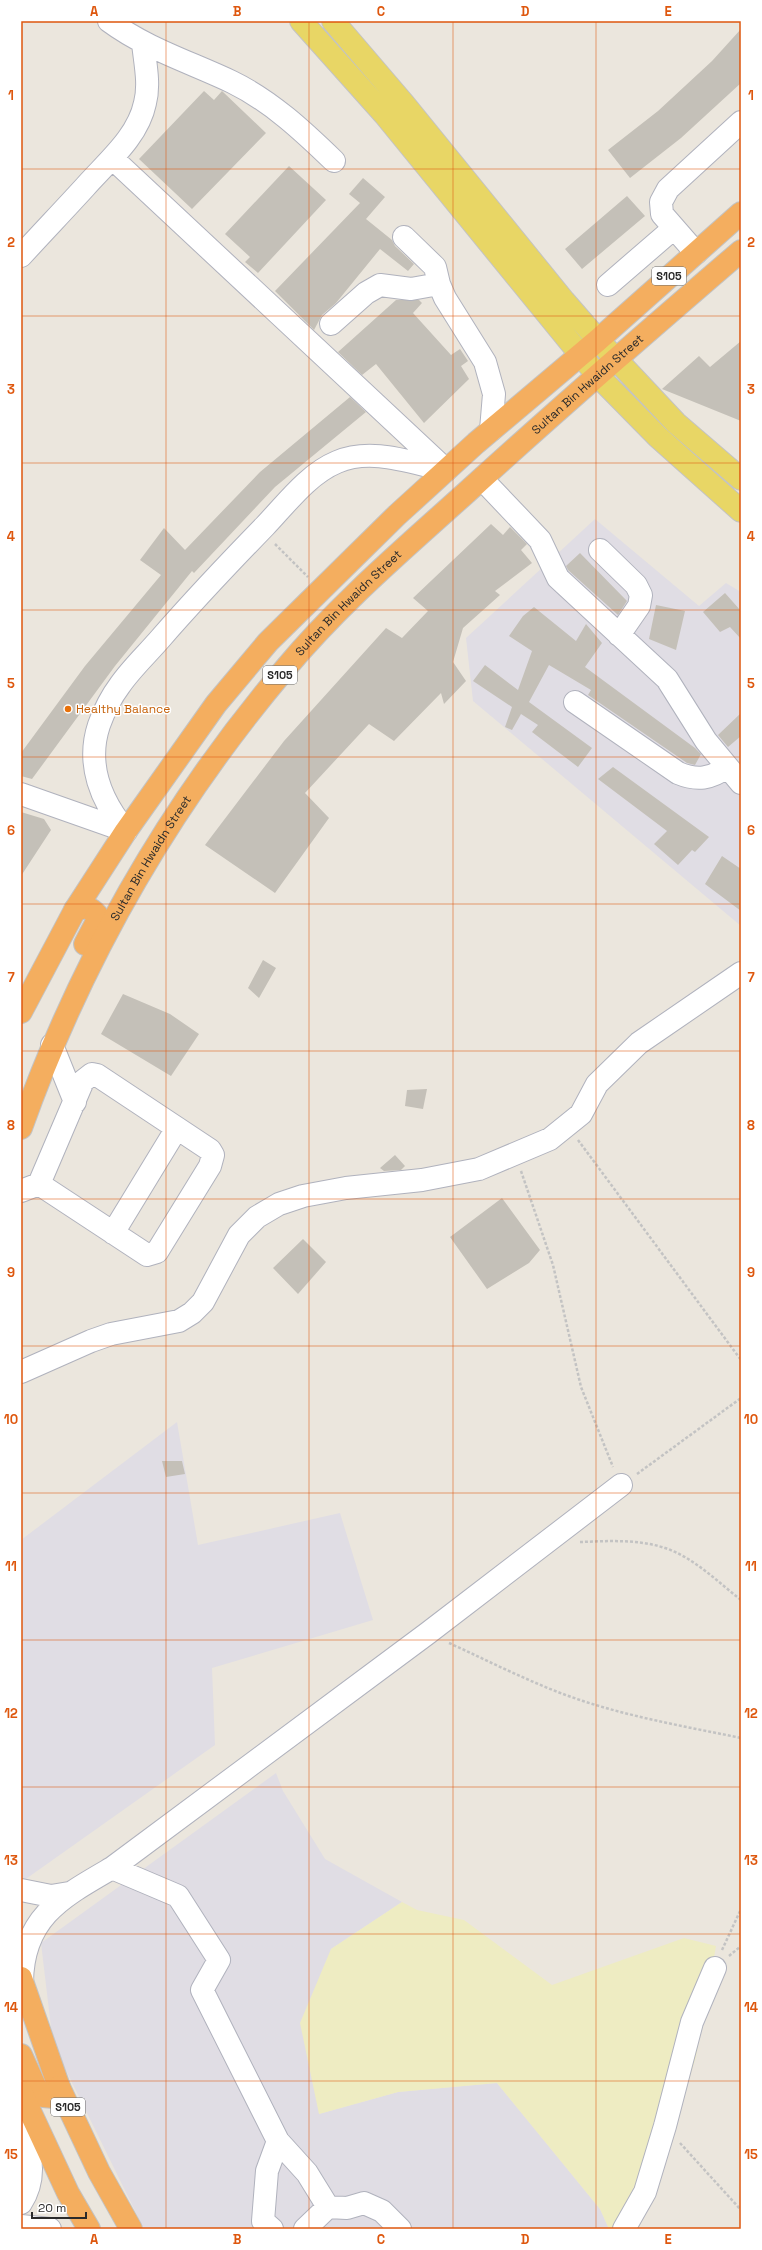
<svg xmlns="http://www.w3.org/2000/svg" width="762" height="2250" font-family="'Space Grotesk',sans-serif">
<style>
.industrial{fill:#e0dde4}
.sand{fill:#eeecc2}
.building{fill:#c4c0b8}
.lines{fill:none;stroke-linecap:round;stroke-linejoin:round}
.minor-casing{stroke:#b0b2bd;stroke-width:24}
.major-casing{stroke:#c3c3c3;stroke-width:24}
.highway-casing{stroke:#c3c3c3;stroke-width:24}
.path{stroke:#c3c3c3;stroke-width:2.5;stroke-dasharray:3 2;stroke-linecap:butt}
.minor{stroke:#fff;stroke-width:22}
.major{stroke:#e8d665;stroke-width:22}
.highway{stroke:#f4ae5f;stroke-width:22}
.grid{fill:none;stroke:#de570e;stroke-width:1;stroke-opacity:0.55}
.food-dot{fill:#e8710a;stroke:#fff;stroke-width:1.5}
.labels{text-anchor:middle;stroke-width:3;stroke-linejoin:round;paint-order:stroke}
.shield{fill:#fff;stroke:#6a6a6a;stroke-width:1}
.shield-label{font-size:11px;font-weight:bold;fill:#2a2a2a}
.street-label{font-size:12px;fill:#2a2a2a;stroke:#fff}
.food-label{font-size:12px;fill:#c56008;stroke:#fff;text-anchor:start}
.neatline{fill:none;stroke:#de570e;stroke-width:1.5}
.grid-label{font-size:13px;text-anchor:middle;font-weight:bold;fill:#de570e}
</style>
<rect width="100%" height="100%" fill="#ebe6dd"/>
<path class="industrial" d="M595,519L699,606L726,583L741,592V926L473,701L466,638Z
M177,1422L198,1545L340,1513L373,1620L212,1668L215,1745L23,1881L21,1867V1540Z
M276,1773L283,1791L325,1859L402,1902L331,1949L319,2114L398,2092L497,2083L600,2209L609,2229H144L53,2044L41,1943Z"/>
<path class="sand" d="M402,1902L417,1910L464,1920L552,1985L684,1938L716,1946L696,2057L650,2203L638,2229H609L600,2209L497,2083L398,2092L319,2114L300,2023L331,1949Z"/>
<path class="building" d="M741,29V83L681,138L630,178L608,150L658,111L712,61Z
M204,91L214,100L222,91L266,133L192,209L139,159Z
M289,166L326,200L258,273L245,262L250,257L225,234Z
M363,178L385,197L366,219L392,240L395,246L414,264L408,271L380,249L336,303L322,315L314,330L275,291L360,203L349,194Z
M627,196L645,216L582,269L565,249Z
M396,300H419L422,303L413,313L451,355L460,349L468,361L461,366L469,379L424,423L376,364L362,375L338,352Z
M741,341V421L662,389L699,356L710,367Z
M350,397L366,412L275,487L194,573L192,571L115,666L32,779L21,776V753L85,666L161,575L140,560L164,528L185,550L260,472Z
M491,524L503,535L510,527L527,544L521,550L532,563L495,591L500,595L463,628L453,662L466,681L444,704L441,693L394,741L369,724L305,793L329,818L275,893L205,845L284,741L386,628L402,638L428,611L413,598Z
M580,553L627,601L618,615L568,570L566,566Z
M725,593L741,611V639L730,627L720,632L703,612Z
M656,605L685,611L676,650L649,639Z
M534,607L576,641L586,624L602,643L585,667L695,748L701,754L695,765L687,763L588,695L591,690L549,665L529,702L592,748L578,767L532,732L538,725L521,714L512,730L505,727L512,707L473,681L485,665L518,690L532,651L509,636L523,616Z
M741,713V736L728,747L718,735Z
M613,767L709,837L695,852L692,850L678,865L654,844L667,831L598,779Z
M21,812L44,819L51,830L21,876Z
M722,856L741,869V911L705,884Z
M263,960L276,968L259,998L248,988Z
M123,994L170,1014L199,1034L171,1076L101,1034Z
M427,1089L423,1109L405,1106L407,1090Z
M395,1155L405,1166L401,1170L384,1171L380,1168Z
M502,1198L540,1250L529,1263L487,1289L450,1237Z
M303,1239L326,1262L298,1294L273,1268Z
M162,1461H182L185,1474L166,1477Z"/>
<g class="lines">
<defs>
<path id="minor" d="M109,21C147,49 190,62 232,82C271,101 303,131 334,161
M112,158L446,470
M404,237L435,267L439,284L445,298L485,362L494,394L491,430
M696,253L662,214L661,202L668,189L741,122
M21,256C42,233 64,210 85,187C107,162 138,137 145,103C150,84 145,63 143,43
M608,285L674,228
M331,324L366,293L380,285L411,289L439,284
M482,479L540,540L558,578L667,679L706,741L741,783
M600,550L636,585L641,595L639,606L619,635
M575,702L678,773C697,781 711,779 727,767
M21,794L126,831
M126,831C101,801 86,764 99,725C104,711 111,697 120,685C131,669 147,654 160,639C194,600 229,563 265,526C286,504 308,474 337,462C372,447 411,463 446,470
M52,1045L75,1102
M21,1191L39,1184L83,1081L92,1074L97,1075L210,1150L213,1155L210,1166L157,1252L147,1255L39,1184
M113,1233L177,1128
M21,1372L91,1341L111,1334L179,1321L192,1313L203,1302L239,1235L257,1217L279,1204L303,1196L346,1188L422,1180L479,1169L550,1139L581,1114L597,1084L639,1043L741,973
M112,1868L178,1896L219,1960L202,1990L278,2141L267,2171L263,2221L272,2229
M21,1890L51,1896L69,1893
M22,1982C23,1917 62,1897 112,1868L428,1633L621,1485
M21,2129C32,2153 36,2180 21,2203
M278,2141L307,2173L328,2207L347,2208L364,2203L382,2211L400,2229
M21,2226L50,2229
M305,2229L328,2207
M624,2229L645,2192L665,2126L692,2022L715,1968"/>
<path id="major" d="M301,21L385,115L597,375L658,437L741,511
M333,21L404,104L564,301L598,340L676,423L741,479"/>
<g id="highway">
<path d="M75,910C85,906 90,907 97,915L96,923L85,944"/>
<path d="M21,1012L75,910L126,831L216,704L268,642L397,515L476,443L598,340L741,213"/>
<path id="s1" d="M21,1128C81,960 170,805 285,669C339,604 405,548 467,492C557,410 649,330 741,251"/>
<path d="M21,1978L59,2087L99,2172L131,2229"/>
<path d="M21,2055L35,2086L43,2096L54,2097L59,2092V2087"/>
<path d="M21,2092L68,2193L89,2229"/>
</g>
</defs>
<use href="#minor" class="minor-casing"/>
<use href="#major" class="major-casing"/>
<use href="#highway" class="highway-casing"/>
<path class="path" d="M275,544L308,577
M578,1140L741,1360
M521,1171L553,1265L581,1387L613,1467
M637,1474L741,1398
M580,1542C608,1541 638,1539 665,1548C693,1557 718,1582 741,1600
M449,1643C493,1663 537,1686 583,1701C635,1718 688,1727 741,1738
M722,1950L741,1909
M729,1956L741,1946
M680,2143L741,2210"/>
<use href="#minor" class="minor"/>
<use href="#major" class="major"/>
<use href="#highway" class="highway"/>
</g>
<path class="grid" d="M166,21V2229M309,21V2229M453,21V2229M596,21V2229M21,169H741M21,316H741M21,463H741M21,610H741M21,757H741M21,904H741M21,1051H741M21,1199H741M21,1346H741M21,1493H741M21,1640H741M21,1787H741M21,1934H741M21,2081H741"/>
<circle class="food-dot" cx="68" cy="709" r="4"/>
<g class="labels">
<g class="shield">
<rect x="652" y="267" width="34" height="18" rx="3"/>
<rect x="263" y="666" width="34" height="18" rx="3"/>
<rect x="51" y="2098" width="34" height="18" rx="3"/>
</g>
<g class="shield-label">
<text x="669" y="280">S105</text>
<text x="280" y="679">S105</text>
<text x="68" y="2111">S105</text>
</g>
<g class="street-label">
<text dy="4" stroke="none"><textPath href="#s1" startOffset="948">Sultan Bin Hwaidn Street</textPath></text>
<text dy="4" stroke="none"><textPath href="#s1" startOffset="624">Sultan Bin Hwaidn Street</textPath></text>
<text dy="4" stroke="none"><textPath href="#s1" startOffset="300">Sultan Bin Hwaidn Street</textPath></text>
</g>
<g class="food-label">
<text x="76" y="713">Healthy Balance</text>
</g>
</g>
<rect width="762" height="2250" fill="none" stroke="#ffffff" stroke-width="44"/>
<path d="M32 2212v6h54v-6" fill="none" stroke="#2a2a2a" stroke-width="2"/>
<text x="38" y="2212" font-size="12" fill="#2a2a2a" stroke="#ffffff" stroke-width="3" paint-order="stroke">20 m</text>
<rect x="22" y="22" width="718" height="2206" class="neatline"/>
<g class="grid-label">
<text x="94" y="16">A</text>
<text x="237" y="16">B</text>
<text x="381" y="16">C</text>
<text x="525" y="16">D</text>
<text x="668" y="16">E</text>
<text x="11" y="100">1</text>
<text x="751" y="100">1</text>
<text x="11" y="247">2</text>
<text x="751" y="247">2</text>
<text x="11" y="394">3</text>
<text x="751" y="394">3</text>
<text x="11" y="541">4</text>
<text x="751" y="541">4</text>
<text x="11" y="688">5</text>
<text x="751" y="688">5</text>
<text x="11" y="835">6</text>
<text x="751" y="835">6</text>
<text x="11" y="982">7</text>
<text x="751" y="982">7</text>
<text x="11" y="1130">8</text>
<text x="751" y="1130">8</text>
<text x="11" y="1277">9</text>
<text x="751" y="1277">9</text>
<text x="11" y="1424">10</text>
<text x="751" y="1424">10</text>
<text x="11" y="1571">11</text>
<text x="751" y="1571">11</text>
<text x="11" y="1718">12</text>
<text x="751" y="1718">12</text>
<text x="11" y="1865">13</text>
<text x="751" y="1865">13</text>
<text x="11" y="2012">14</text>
<text x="751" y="2012">14</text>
<text x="11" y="2159">15</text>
<text x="751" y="2159">15</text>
<text x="94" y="2244">A</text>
<text x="237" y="2244">B</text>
<text x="381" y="2244">C</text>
<text x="525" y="2244">D</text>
<text x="668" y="2244">E</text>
</g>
</svg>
